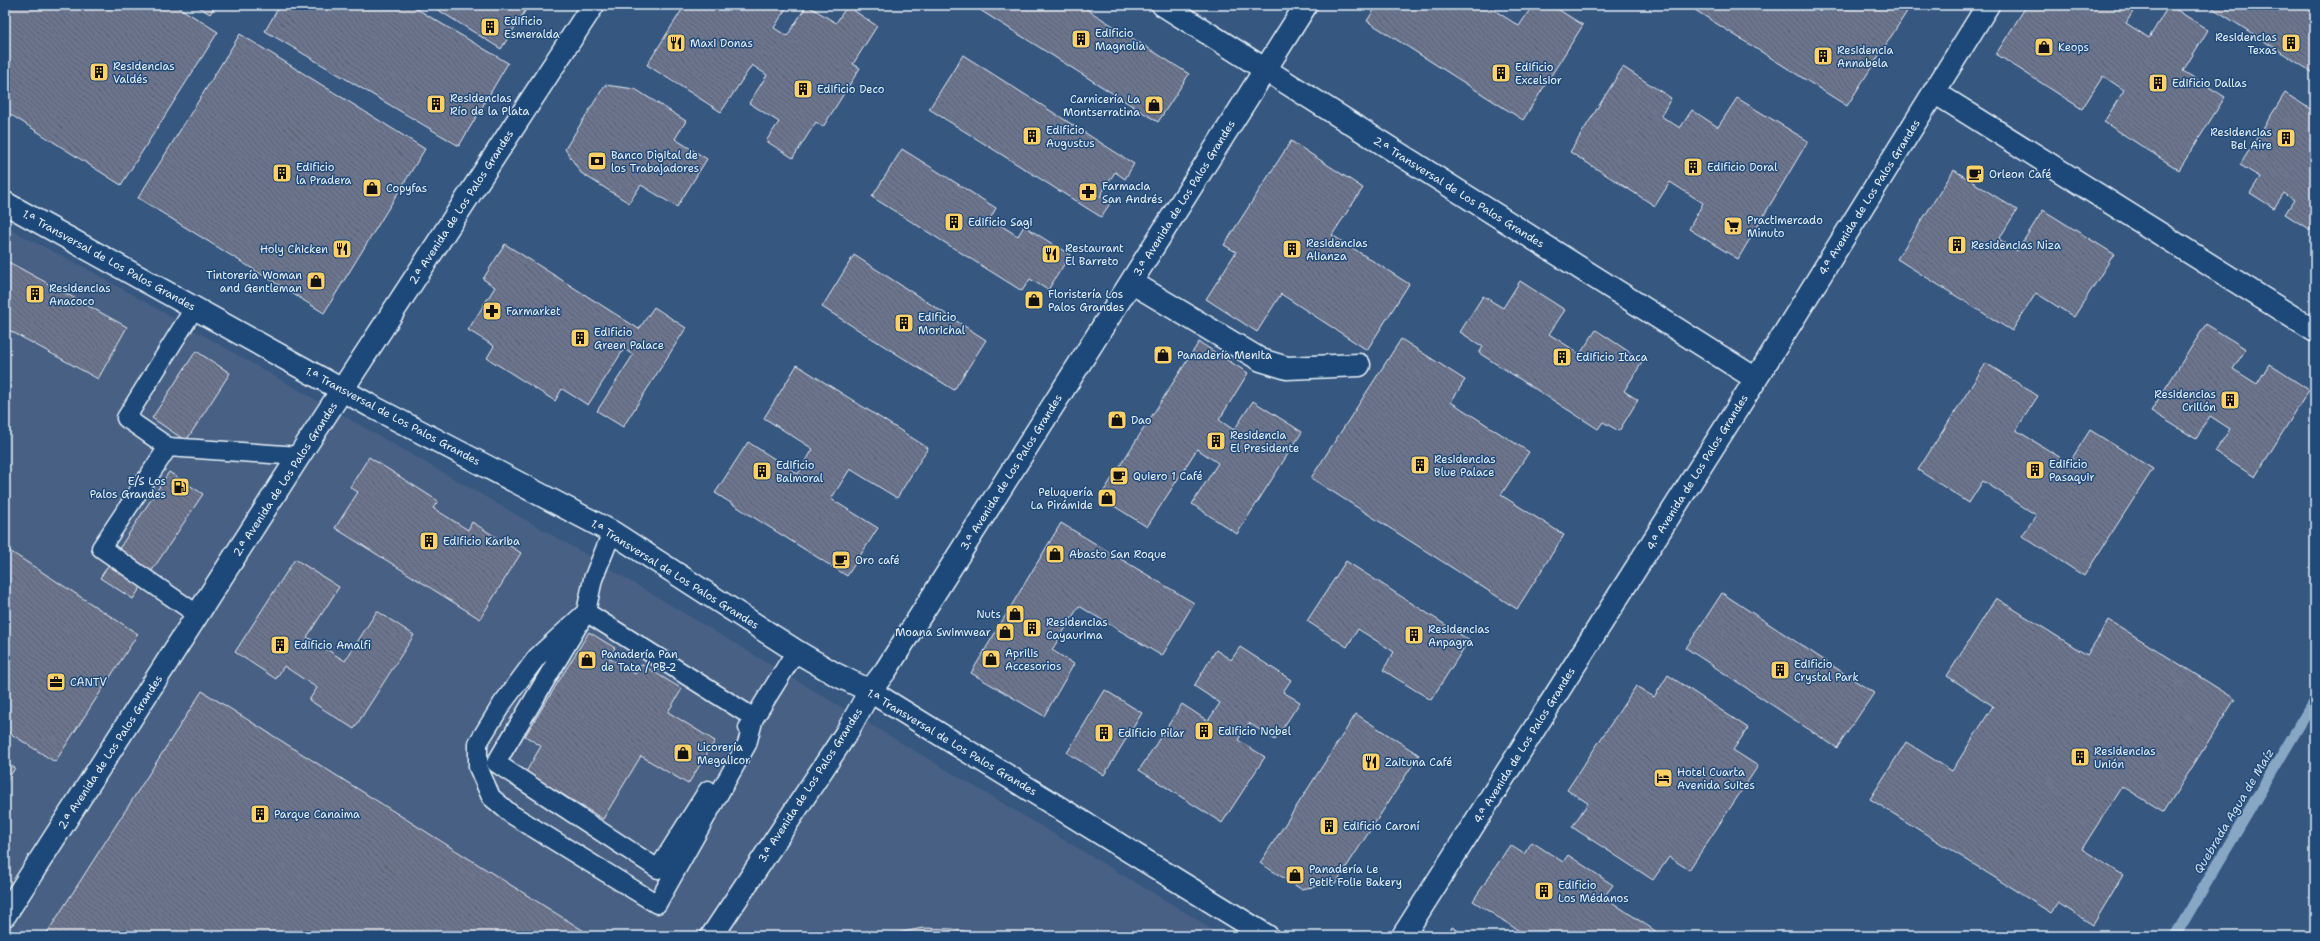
<svg xmlns="http://www.w3.org/2000/svg" width="2320" height="941" font-family="'Shantell Sans',sans-serif">
<style>
.built{fill:#466084}
.lines{fill:none;stroke-linecap:round;stroke-linejoin:round}
.stream{stroke:#87a7c5;stroke-width:11}
.building{fill:url(#building-back-hatch);stroke:#e8f1f8}
.service-casing{stroke:#e8f1f8;stroke-width:21}
.minor-casing{stroke:#e8f1f8;stroke-width:25}
.service{stroke:#1f4a7a;stroke-width:18}
.minor{stroke:#1f4a7a;stroke-width:22}
.labels{text-anchor:middle;stroke-width:3;stroke-linejoin:round;paint-order:stroke}
.poi-label{font-size:11px;fill:#e8f1f8;stroke:#1f4a7a;text-anchor:start}
.street-label{font-size:11px;fill:#e8f1f8;stroke:#1f4a7a}
.water-label{font-size:12px;font-style:italic;fill:#d0dfeb;stroke:#1f4a7a}
</style>
<defs>
<pattern id="building-back-hatch" width="6" height="6" patternUnits="userSpaceOnUse"><rect width="6" height="6" fill="#6c748e"/><path d="M-1 5l2 2M0 0l6 6M5-1l2 2" fill="none" stroke="#5b606f"/></pattern>
</defs>
<rect width="100%" height="100%" fill="#365780"/>
<filter id="ink" filterUnits="userSpaceOnUse"><feTurbulence type="fractalNoise" baseFrequency=".025" numOctaves="2"/><feDisplacementMap in="SourceGraphic" scale="8" xChannelSelector="R" yChannelSelector="G"/><feConvolveMatrix kernelMatrix="1 2 1 2 8 2 1 2 1" color-interpolation-filters="sRGB"/></filter>
<g filter="url(#ink)">
<path class="built" d="M5,227L84,267L580,551L1195,918L1221,936H5Z"/>
<g class="lines">
<path class="stream" d="M2175,936L2315,699"/>
</g>
<path class="building" d="M5,5H175L218,32L121,185L5,111Z
M195,5H216L210,14Z
M280,5H410L508,63L459,146L265,31Z
M430,5H529L501,49Z
M685,5H788L774,28L787,36L807,5L836,23L847,6L877,26L853,64L860,68L823,127L816,122L793,158L766,141L779,122L749,103L767,75L752,65L721,112L647,65Z
M972,5H1080L1189,74L1158,122Z
M1377,5H1486L1519,26L1533,5H1551L1583,25L1523,120L1367,21Z
M1592,5H1601L1599,9Z
M1687,5H1911L1847,106Z
M2027,5H2137L2126,23L2149,38L2169,5L2208,30L2183,71L2225,97L2179,170L2104,122L2124,90L2103,76L2082,109L1996,54Z
M2208,5H2304L2315,12V74Z
M240,34L425,149L324,313L138,198Z
M963,55L1134,164L1125,179L1115,172L1100,196L1111,202L1101,217L929,109Z
M1623,67L1671,98L1661,116L1680,128L1692,110L1718,127L1737,98L1808,141L1738,259L1689,229L1703,203L1670,182L1655,206L1570,152Z
M605,85L635,89L686,121L675,139L707,159L677,207L641,185L629,203L581,173L565,149Z
M2285,93L2315,112V222L2310,230L2285,214L2294,200L2284,193L2274,208L2250,193L2260,177L2240,165Z
M1291,141L1363,188L1332,235L1409,284L1367,350L1281,294L1257,332L1206,299L1236,252L1224,245Z
M902,149L996,208L990,219L1018,236L1024,226L1070,255L1048,290L1030,279L1022,291L872,197Z
M1954,170L2017,210L1999,239L2017,251L2043,210L2114,254L2074,317L2036,293L2012,331L1897,259Z
M505,244L639,329L654,307L686,328L623,427L597,411L633,355L624,349L588,405L562,389L555,401L487,358L494,346L468,330L495,287L483,279Z
M854,255L986,340L954,390L822,307Z
M5,260L127,327L98,379L5,328Z
M1520,281L1565,310L1549,334L1580,354L1596,330L1643,361L1624,391L1638,400L1619,431L1603,422L1598,429L1479,353L1483,347L1460,332L1483,296L1503,308Z
M2206,324L2246,349L2233,369L2257,384L2269,364L2309,390L2255,477L2215,452L2230,429L2210,416L2196,439L2151,411Z
M1401,339L1465,380L1451,402L1529,452L1501,495L1564,535L1517,609L1311,478Z
M1199,342L1248,373L1219,420L1234,430L1253,401L1302,432L1237,534L1192,504L1218,463L1197,449L1147,527L1100,497Z
M196,351L230,373L186,441L152,418Z
M1986,363L2038,396L2016,430L2069,463L2090,430L2153,469L2084,576L2022,536L2036,515L1983,481L1969,503L1918,470Z
M797,365L928,448L897,498L850,469L831,499L878,528L847,576L715,493L748,442L798,474L813,449L764,418Z
M369,457L438,501L433,508L468,530L472,522L521,553L480,619L335,528L358,492L350,487Z
M169,472L203,494L133,599L100,578Z
M1061,523L1194,603L1162,656L1079,606L1052,650L1074,664L1044,716L971,673Z
M5,548L138,634L55,762L5,730Z
M295,559L339,587L307,637L345,661L377,611L414,635L354,729L309,700L317,688L284,666L276,679L235,652Z
M1346,561L1469,640L1431,700L1383,670L1394,652L1358,629L1347,647L1307,621Z
M1722,593L1874,693L1837,748L1686,648Z
M1996,598L2087,655L2109,620L2235,699L2164,812L2122,786L2082,849L2123,875L2093,925L2058,903L2051,913L1870,799L1906,742L1952,771L1993,706L1947,676Z
M589,632L615,648L609,658L635,674L641,664L682,689L668,712L715,741L688,784L641,756L603,819L526,772L541,746L525,736Z
M1240,647L1291,680L1283,692L1300,702L1275,740L1249,723L1238,740L1265,757L1222,823L1139,770L1182,704L1208,721L1220,703L1194,686L1216,650L1231,660Z
M1668,675L1748,728L1733,750L1758,766L1689,870L1669,857L1653,880L1572,827L1588,803L1567,790L1636,686L1654,697Z
M1105,690L1142,713L1104,775L1067,753Z
M202,691L592,936H45Z
M1356,714L1419,755L1336,883L1301,889L1260,863Z
M5,763L15,768L5,784Z
M1532,842L1563,862L1568,855L1613,885L1604,897L1663,936H1527L1473,901L1510,845L1524,854Z
M1452,927L1467,936H1447Z
M923,928L952,929L990,936H882Z"/>
<g class="lines">
<defs>
<path id="service" d="M195,307L126,418L168,447L101,548L198,615
M168,447L299,456
M612,532L593,579L586,612L496,763L658,869L708,790
M586,612L754,718L747,744L657,904L511,814L491,797L478,767V743L502,704L537,657Z
M748,728L796,651"/>
<path id="minor" d="M1163,5L1756,379
M1934,92L2315,331
M5,203L371,406L612,532L796,651L835,674L870,691L1267,936
M1131,282L1261,360L1287,368L1359,365
M5,915L299,456L593,5
M712,936L847,732L870,691L886,670L1306,5
M1403,936L1756,379L1988,5"/>
</defs>
<use href="#service" class="service-casing"/>
<use href="#minor" class="minor-casing"/>
<use href="#service" class="service"/>
<use href="#minor" class="minor"/>
</g>
</g>
<defs>
<symbol id="building-square" viewBox="-11 -11 22 22"><rect x="-9" y="-9" width="18" height="18" rx="4" fill="#ffd166" stroke="#1f4a7a"/><path d="M-4-6H4V6H1V3H-1V6H-4ZM-2.5-4.3h1.7v1.8h-1.7ZM.8-4.3h1.7v1.8H.8ZM-2.5-1h1.7V.8h-1.7ZM.8-1h1.7V.8H.8Z" fill="#111"/></symbol>
<symbol id="restaurant-square" viewBox="-11 -11 22 22"><rect x="-9" y="-9" width="18" height="18" rx="4" fill="#ffd166" stroke="#1f4a7a"/><path d="M-5-6h1v4h1v-4h1v4h1v-4h1v5L-1.5 .5V6h-2V.5L-5-1ZM5-6V6H3V1.5H1.5Q1.5-4 5-6Z" fill="#111"/></symbol>
<symbol id="shop-square" viewBox="-11 -11 22 22"><rect x="-9" y="-9" width="18" height="18" rx="4" fill="#ffd166" stroke="#1f4a7a"/><path d="M-5-2.5h2.3a2.7 3.5 0 0 1 5.4 0H5L5.5 6h-11ZM-1.5-2.5h3a1.5 2.3 0 0 0-3 0Z" fill="#111"/></symbol>
<symbol id="bank-square" viewBox="-11 -11 22 22"><rect x="-9" y="-9" width="18" height="18" rx="4" fill="#ffd166" stroke="#1f4a7a"/><path d="M-6-4H6V4H-6ZM0-2.3a2.3 2.3 0 1 0 0 4.6a2.3 2.3 0 1 0 0-4.6Z" fill="#111"/></symbol>
<symbol id="cafe-square" viewBox="-11 -11 22 22"><rect x="-9" y="-9" width="18" height="18" rx="4" fill="#ffd166" stroke="#1f4a7a"/><path d="M-5.5-4.5H6V0H3Q3 3.5 0 3.5H-2.5Q-5.5 3.5-5.5 0ZM3-3.2v2h1.7v-2ZM-6 4.5H4V6H-6Z" fill="#111"/></symbol>
<symbol id="pharmacy-square" viewBox="-11 -11 22 22"><rect x="-9" y="-9" width="18" height="18" rx="4" fill="#ffd166" stroke="#1f4a7a"/><path d="M-2-6h4v4h4v4h-4v4h-4v-4h-4v-4h4Z" fill="#111"/></symbol>
<symbol id="supermarket-square" viewBox="-11 -11 22 22"><rect x="-9" y="-9" width="18" height="18" rx="4" fill="#ffd166" stroke="#1f4a7a"/><path d="M-6-5.5h2.5l.6 2H6L4.5 2H-2.5L-4.4-4H-6ZM-1.5 3.2a1.3 1.3 0 1 0 .1 0ZM3 3.2a1.3 1.3 0 1 0 .1 0Z" fill="#111"/></symbol>
<symbol id="fuel-square" viewBox="-11 -11 22 22"><rect x="-9" y="-9" width="18" height="18" rx="4" fill="#ffd166" stroke="#1f4a7a"/><path d="M-5.5-6h7V0h2V4h1.3V-2.5L3-4.5l.8-.8L6-3V5H2.5V1h-1V6h-7ZM-4.2-4.7v3.2H.2V-4.7Z" fill="#111"/></symbol>
<symbol id="office-square" viewBox="-11 -11 22 22"><rect x="-9" y="-9" width="18" height="18" rx="4" fill="#ffd166" stroke="#1f4a7a"/><path d="M-6-3h4V-5.5h4V-3h4V5H-6ZM-1-4.5V-3h2v-1.5ZM-6 0V1H6V0Z" fill="#111"/></symbol>
<symbol id="hotel-square" viewBox="-11 -11 22 22"><rect x="-9" y="-9" width="18" height="18" rx="4" fill="#ffd166" stroke="#1f4a7a"/><path d="M-6-4.5h1.5V1H6V5H4.5V3h-9V5H-6ZM-4 0a1.8 1.8 0 1 1 3.6 0ZM.5 0V-2.5h3Q6-2.5 6 0Z" fill="#111"/></symbol>
</defs>
<g fill-rule="evenodd">
<use href="#building-square" x="479" y="16" width="22" height="22"/>
<use href="#building-square" x="1070" y="28" width="22" height="22"/>
<use href="#restaurant-square" x="665" y="32" width="22" height="22"/>
<use href="#building-square" x="2280" y="32" width="22" height="22"/>
<use href="#shop-square" x="2033" y="36" width="22" height="22"/>
<use href="#building-square" x="1812" y="45" width="22" height="22"/>
<use href="#building-square" x="88" y="61" width="22" height="22"/>
<use href="#building-square" x="1490" y="62" width="22" height="22"/>
<use href="#building-square" x="2147" y="72" width="22" height="22"/>
<use href="#building-square" x="792" y="78" width="22" height="22"/>
<use href="#building-square" x="425" y="93" width="22" height="22"/>
<use href="#shop-square" x="1143" y="94" width="22" height="22"/>
<use href="#building-square" x="1021" y="125" width="22" height="22"/>
<use href="#building-square" x="2275" y="127" width="22" height="22"/>
<use href="#bank-square" x="586" y="150" width="22" height="22"/>
<use href="#building-square" x="1682" y="156" width="22" height="22"/>
<use href="#building-square" x="271" y="162" width="22" height="22"/>
<use href="#cafe-square" x="1964" y="163" width="22" height="22"/>
<use href="#shop-square" x="361" y="177" width="22" height="22"/>
<use href="#pharmacy-square" x="1077" y="181" width="22" height="22"/>
<use href="#building-square" x="943" y="211" width="22" height="22"/>
<use href="#supermarket-square" x="1722" y="215" width="22" height="22"/>
<use href="#building-square" x="1946" y="234" width="22" height="22"/>
<use href="#restaurant-square" x="331" y="238" width="22" height="22"/>
<use href="#building-square" x="1281" y="238" width="22" height="22"/>
<use href="#restaurant-square" x="1040" y="243" width="22" height="22"/>
<use href="#shop-square" x="305" y="270" width="22" height="22"/>
<use href="#building-square" x="24" y="283" width="22" height="22"/>
<use href="#shop-square" x="1023" y="289" width="22" height="22"/>
<use href="#pharmacy-square" x="481" y="300" width="22" height="22"/>
<use href="#building-square" x="893" y="312" width="22" height="22"/>
<use href="#building-square" x="569" y="327" width="22" height="22"/>
<use href="#shop-square" x="1152" y="344" width="22" height="22"/>
<use href="#building-square" x="1551" y="346" width="22" height="22"/>
<use href="#building-square" x="2219" y="389" width="22" height="22"/>
<use href="#shop-square" x="1106" y="409" width="22" height="22"/>
<use href="#building-square" x="1205" y="430" width="22" height="22"/>
<use href="#building-square" x="1409" y="454" width="22" height="22"/>
<use href="#building-square" x="2024" y="459" width="22" height="22"/>
<use href="#building-square" x="751" y="460" width="22" height="22"/>
<use href="#cafe-square" x="1108" y="465" width="22" height="22"/>
<use href="#fuel-square" x="169" y="476" width="22" height="22"/>
<use href="#shop-square" x="1096" y="487" width="22" height="22"/>
<use href="#building-square" x="418" y="530" width="22" height="22"/>
<use href="#shop-square" x="1044" y="543" width="22" height="22"/>
<use href="#cafe-square" x="830" y="549" width="22" height="22"/>
<use href="#shop-square" x="1004" y="603" width="22" height="22"/>
<use href="#building-square" x="1021" y="617" width="22" height="22"/>
<use href="#shop-square" x="994" y="621" width="22" height="22"/>
<use href="#building-square" x="1403" y="624" width="22" height="22"/>
<use href="#building-square" x="269" y="634" width="22" height="22"/>
<use href="#shop-square" x="980" y="648" width="22" height="22"/>
<use href="#shop-square" x="576" y="649" width="22" height="22"/>
<use href="#building-square" x="1769" y="659" width="22" height="22"/>
<use href="#office-square" x="45" y="671" width="22" height="22"/>
<use href="#building-square" x="1193" y="720" width="22" height="22"/>
<use href="#building-square" x="1093" y="722" width="22" height="22"/>
<use href="#shop-square" x="672" y="742" width="22" height="22"/>
<use href="#building-square" x="2069" y="746" width="22" height="22"/>
<use href="#restaurant-square" x="1360" y="751" width="22" height="22"/>
<use href="#hotel-square" x="1652" y="767" width="22" height="22"/>
<use href="#building-square" x="249" y="803" width="22" height="22"/>
<use href="#building-square" x="1318" y="815" width="22" height="22"/>
<use href="#shop-square" x="1284" y="864" width="22" height="22"/>
<use href="#building-square" x="1533" y="880" width="22" height="22"/>
</g>
<g class="labels">
<g class="poi-label">
<text x="504" y="25">Edificio<tspan x="504" dy="13">Esmeralda</tspan></text>
<text x="1095" y="37">Edificio<tspan x="1095" dy="13">Magnolia</tspan></text>
<text x="2277" y="41" text-anchor="end">Residencias<tspan x="2277" dy="13">Texas</tspan></text>
<text x="690" y="47">Maxi Donas</text>
<text x="2058" y="51">Keops</text>
<text x="1837" y="54">Residencia<tspan x="1837" dy="13">Annabela</tspan></text>
<text x="113" y="70">Residencias<tspan x="113" dy="13">Valdés</tspan></text>
<text x="1515" y="71">Edificio<tspan x="1515" dy="13">Excelsior</tspan></text>
<text x="2172" y="87">Edificio Dallas</text>
<text x="817" y="93">Edificio Deco</text>
<text x="450" y="102">Residencias<tspan x="450" dy="13">Río de la Plata</tspan></text>
<text x="1140" y="103" text-anchor="end">Carnicería La<tspan x="1140" dy="13">Montserratina</tspan></text>
<text x="1046" y="134">Edificio<tspan x="1046" dy="13">Augustus</tspan></text>
<text x="2272" y="136" text-anchor="end">Residencias<tspan x="2272" dy="13">Bel Aire</tspan></text>
<text x="611" y="159">Banco Digital de<tspan x="611" dy="13">los Trabajadores</tspan></text>
<text x="296" y="171">Edificio<tspan x="296" dy="13">la Pradera</tspan></text>
<text x="1707" y="171">Edificio Doral</text>
<text x="1989" y="178">Orleon Café</text>
<text x="1102" y="190">Farmacia<tspan x="1102" dy="13">San Andrés</tspan></text>
<text x="386" y="192">Copyfas</text>
<text x="1747" y="224">Practimercado<tspan x="1747" dy="13">Minuto</tspan></text>
<text x="968" y="226">Edificio Sagi</text>
<text x="1306" y="247">Residencias<tspan x="1306" dy="13">Alianza</tspan></text>
<text x="1971" y="249">Residencias Niza</text>
<text x="1065" y="252">Restaurant<tspan x="1065" dy="13">El Barreto</tspan></text>
<text x="328" y="253" text-anchor="end">Holy Chicken</text>
<text x="302" y="279" text-anchor="end">Tintorería Woman<tspan x="302" dy="13">and Gentleman</tspan></text>
<text x="49" y="292">Residencias<tspan x="49" dy="13">Anacoco</tspan></text>
<text x="1048" y="298">Floristería Los<tspan x="1048" dy="13">Palos Grandes</tspan></text>
<text x="506" y="315">Farmarket</text>
<text x="918" y="321">Edificio<tspan x="918" dy="13">Morichal</tspan></text>
<text x="594" y="336">Edificio<tspan x="594" dy="13">Green Palace</tspan></text>
<text x="1177" y="359">Panadería Menita</text>
<text x="1576" y="361">Edificio Itaca</text>
<text x="2216" y="398" text-anchor="end">Residencias<tspan x="2216" dy="13">Crillón</tspan></text>
<text x="1131" y="424">Dao</text>
<text x="1230" y="439">Residencia<tspan x="1230" dy="13">El Presidente</tspan></text>
<text x="1434" y="463">Residencias<tspan x="1434" dy="13">Blue Palace</tspan></text>
<text x="2049" y="468">Edificio<tspan x="2049" dy="13">Pasaquir</tspan></text>
<text x="776" y="469">Edificio<tspan x="776" dy="13">Balmoral</tspan></text>
<text x="1133" y="480">Quiero 1 Café</text>
<text x="166" y="485" text-anchor="end">E/S Los<tspan x="166" dy="13">Palos Grandes</tspan></text>
<text x="1093" y="496" text-anchor="end">Peluquería<tspan x="1093" dy="13">La Pirámide</tspan></text>
<text x="443" y="545">Edificio Kariba</text>
<text x="1069" y="558">Abasto San Roque</text>
<text x="855" y="564">Oro café</text>
<text x="1001" y="618" text-anchor="end">Nuts</text>
<text x="1046" y="626">Residencias<tspan x="1046" dy="13">Cayaurima</tspan></text>
<text x="1428" y="633">Residencias<tspan x="1428" dy="13">Anpagra</tspan></text>
<text x="991" y="636" text-anchor="end">Moana Swimwear</text>
<text x="294" y="649">Edificio Amalfi</text>
<text x="1005" y="657">Aprilis<tspan x="1005" dy="13">Accesorios</tspan></text>
<text x="601" y="658">Panadería Pan<tspan x="601" dy="13">de Tata / PB-2</tspan></text>
<text x="1794" y="668">Edificio<tspan x="1794" dy="13">Crystal Park</tspan></text>
<text x="70" y="686">CANTV</text>
<text x="1218" y="735">Edificio Nobel</text>
<text x="1118" y="737">Edificio Pilar</text>
<text x="697" y="751">Licorería<tspan x="697" dy="13">Megalicor</tspan></text>
<text x="2094" y="755">Residencias<tspan x="2094" dy="13">Unión</tspan></text>
<text x="1385" y="766">Zaituna Café</text>
<text x="1677" y="776">Hotel Cuarta<tspan x="1677" dy="13">Avenida Suites</tspan></text>
<text x="274" y="818">Parque Canaima</text>
<text x="1343" y="830">Edificio Caroní</text>
<text x="1309" y="873">Panadería Le<tspan x="1309" dy="13">Petit Folie Bakery</tspan></text>
<text x="1558" y="889">Edificio<tspan x="1558" dy="13">Los Médanos</tspan></text>
</g>
<g class="street-label">
<text transform="translate(1459 192) rotate(32)" y="4">2.ª Transversal de Los Palos Grandes</text>
<text transform="translate(1869 197) rotate(-58)" y="4">4.ª Avenida de Los Palos Grandes</text>
<text transform="translate(1184 198) rotate(-58)" y="4">3.ª Avenida de Los Palos Grandes</text>
<text transform="translate(461 207) rotate(-57)" y="4">2.ª Avenida de Los Palos Grandes</text>
<text transform="translate(109 260) rotate(29)" y="4">1.ª Transversal de Los Palos Grandes</text>
<text transform="translate(393 416) rotate(28)" y="4">1.ª Transversal de Los Palos Grandes</text>
<text transform="translate(1011 472) rotate(-58)" y="4">3.ª Avenida de Los Palos Grandes</text>
<text transform="translate(1697 472) rotate(-58)" y="4">4.ª Avenida de Los Palos Grandes</text>
<text transform="translate(285 479) rotate(-57)" y="4">2.ª Avenida de Los Palos Grandes</text>
<text transform="translate(675 574) rotate(32)" y="4">1.ª Transversal de Los Palos Grandes</text>
<text transform="translate(952 742) rotate(31)" y="4">1.ª Transversal de Los Palos Grandes</text>
<text transform="translate(1524 745) rotate(-58)" y="4">4.ª Avenida de Los Palos Grandes</text>
<text transform="translate(110 752) rotate(-57)" y="4">2.ª Avenida de Los Palos Grandes</text>
<text transform="translate(810 785) rotate(-57)" y="4">3.ª Avenida de Los Palos Grandes</text>
</g>
<g class="water-label">
<text transform="translate(2234 811) rotate(-59)" y="4">Quebrada Agua de Maíz</text>
</g>
</g>
<rect width="2320" height="941" fill="none" stroke="#1f4a7a" stroke-width="20"/>
<rect x="10" y="10" width="2300" height="921" fill="none" stroke="#e8f1f8" stroke-width="1.5" filter="url(#ink)"/>
</svg>
